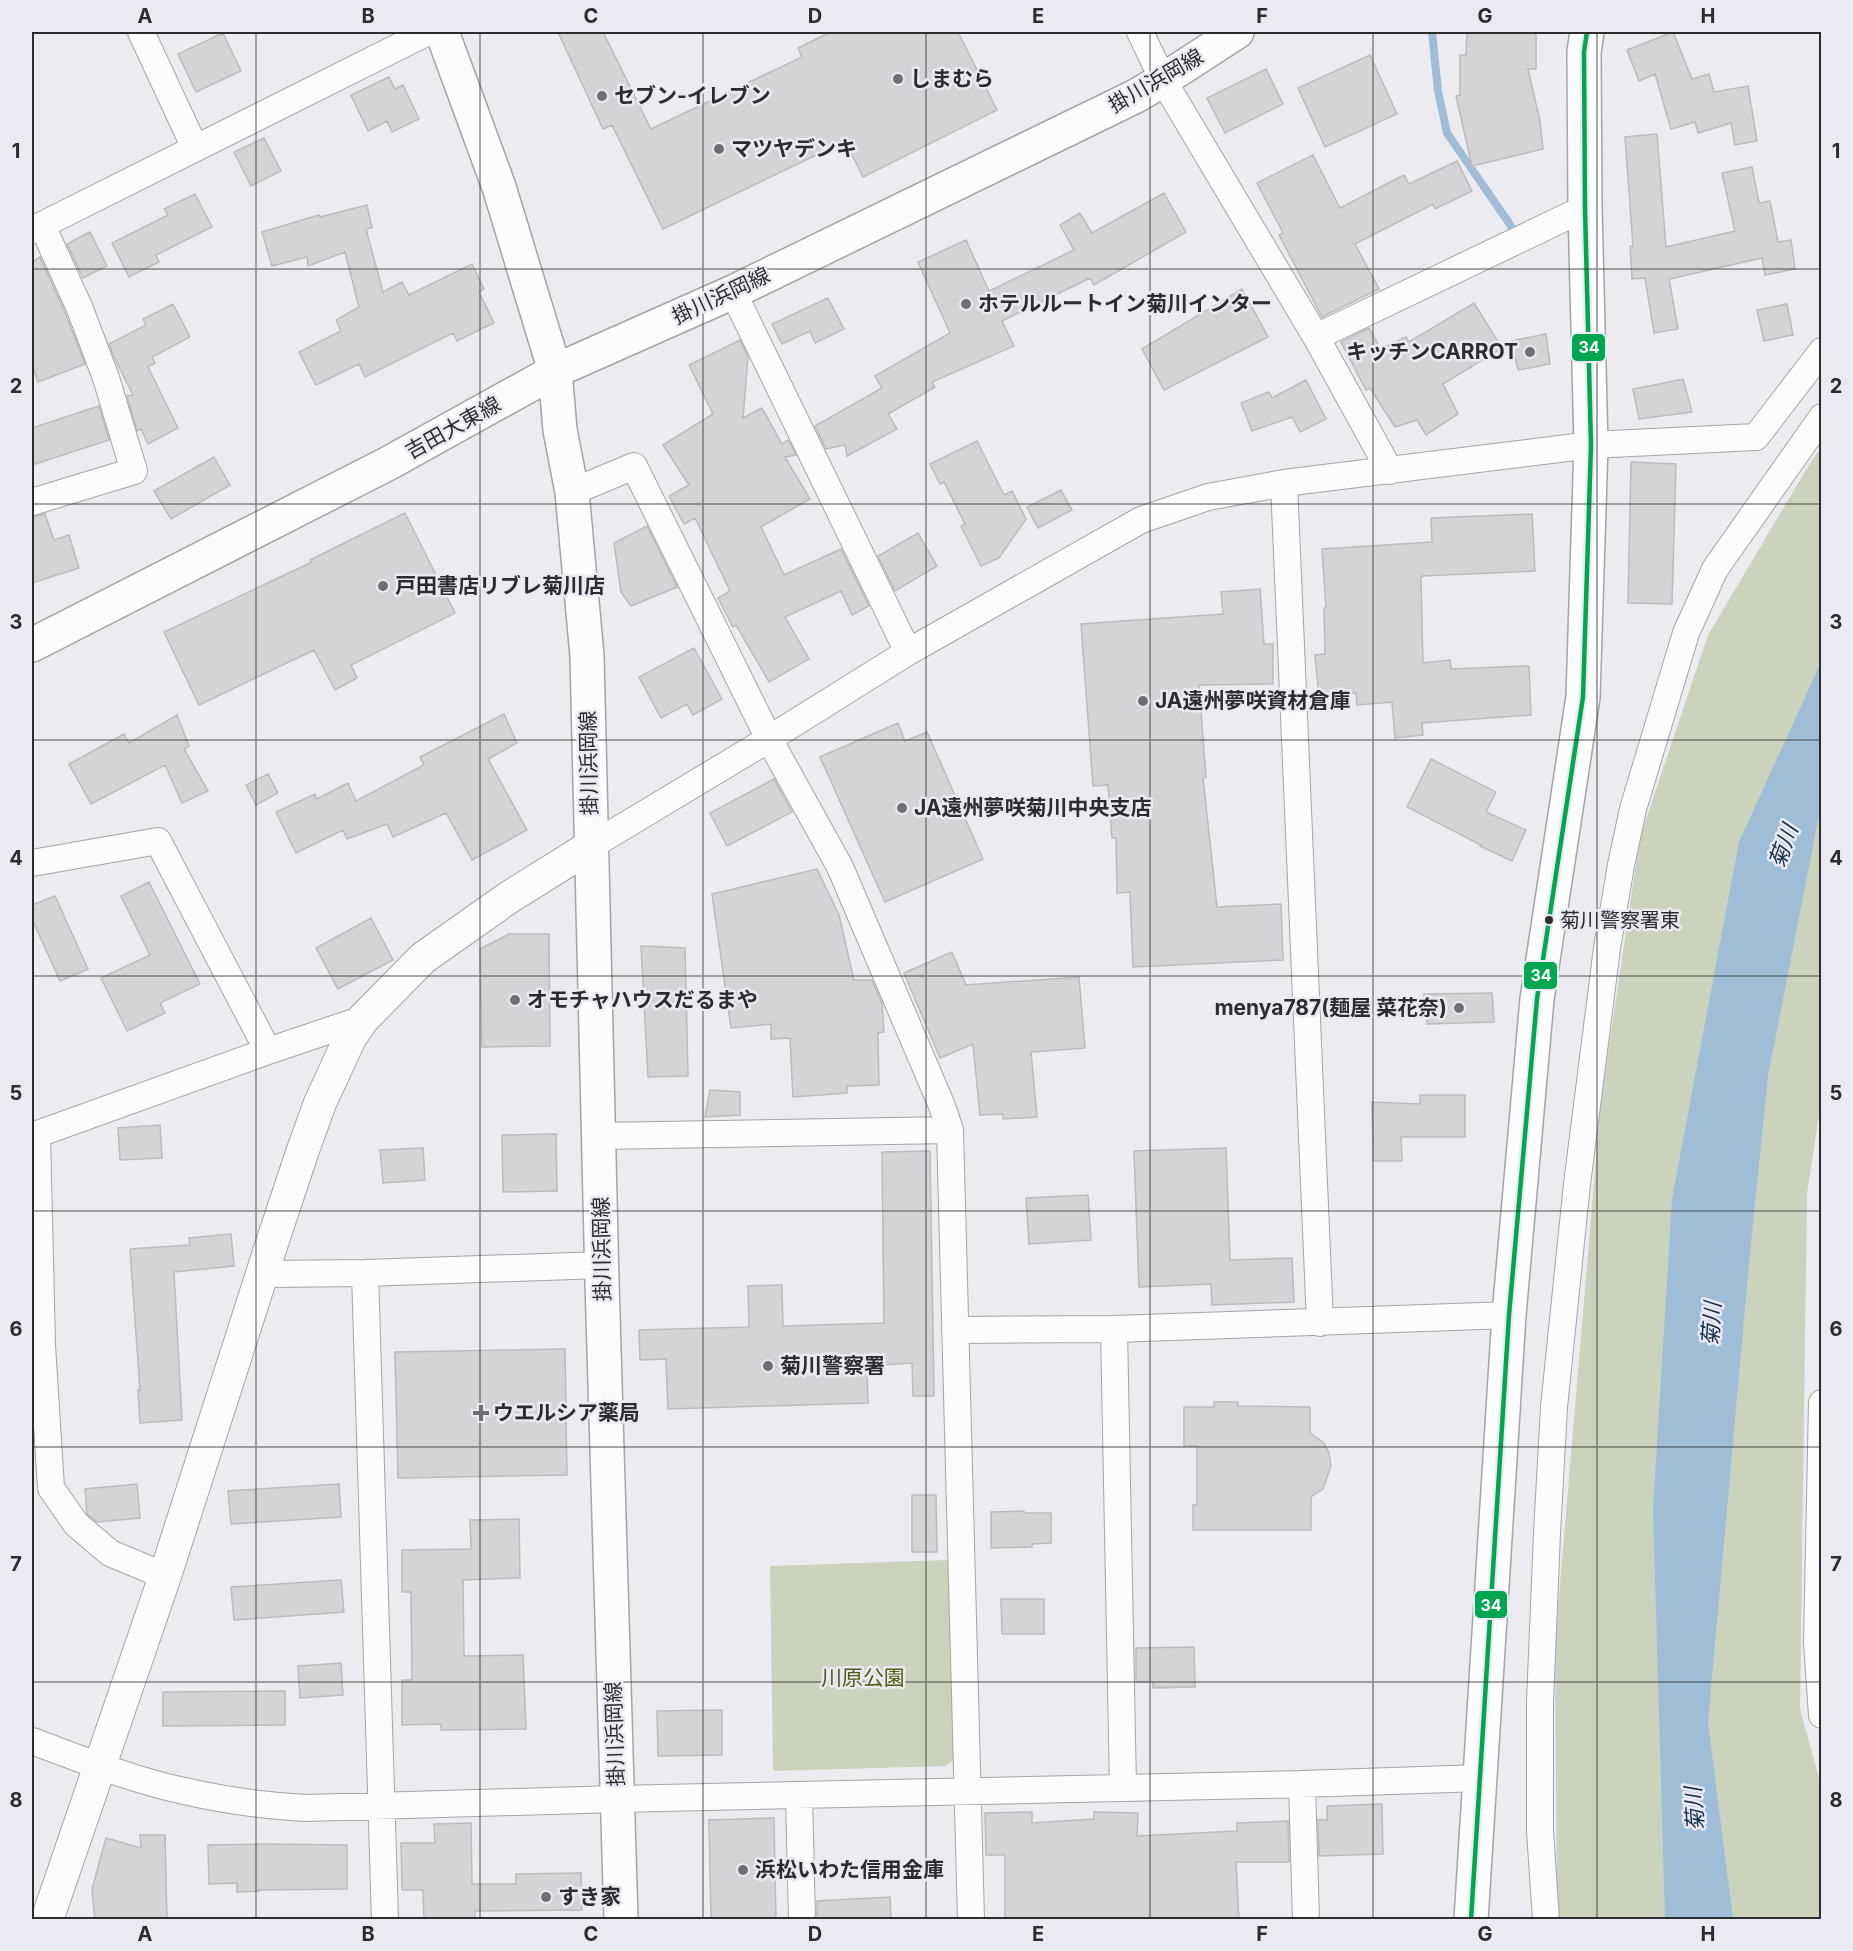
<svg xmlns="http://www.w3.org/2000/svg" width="1853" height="1951" font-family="Inter,'Noto Sans JP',sans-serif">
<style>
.green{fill:#ccd3bc}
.water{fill:#a0bdd8}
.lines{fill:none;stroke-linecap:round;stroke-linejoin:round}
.stream{stroke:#a0bdd8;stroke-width:8}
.building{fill:#d4d3d6;stroke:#bbbabd;stroke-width:1.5}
.minor-casing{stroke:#a4a4a7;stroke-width:28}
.tertiary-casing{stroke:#a4a4a7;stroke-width:34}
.primary-casing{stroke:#a4a4a7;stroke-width:36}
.minor{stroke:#fcfcfd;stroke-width:26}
.tertiary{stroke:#fcfcfd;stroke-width:32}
.primary{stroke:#fcfcfd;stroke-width:33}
.bus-1-casing{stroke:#ebeaf2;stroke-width:9}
.bus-1{stroke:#00a651;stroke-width:4.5}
.grid{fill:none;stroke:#2c2c2f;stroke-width:1.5;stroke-opacity:0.55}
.poi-dot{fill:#6f6f73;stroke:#ebeaf2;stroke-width:2}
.bus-dot{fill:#2c2c2f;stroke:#ebeaf2;stroke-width:2}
.labels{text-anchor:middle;stroke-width:5;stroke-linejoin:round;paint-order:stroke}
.bus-label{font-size:20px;fill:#2c2c2f;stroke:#ebeaf2;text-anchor:start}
.poi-label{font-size:21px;font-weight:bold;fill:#2c2c2f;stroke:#ebeaf2;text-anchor:start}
.street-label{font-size:21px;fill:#2c2c2f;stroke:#ebeaf2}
.park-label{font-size:21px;fill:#4f5f13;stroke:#ebeaf2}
.water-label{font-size:22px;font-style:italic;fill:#103049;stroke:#ebeaf2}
.line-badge{stroke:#ebeaf2;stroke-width:2}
.badge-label{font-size:16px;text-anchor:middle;font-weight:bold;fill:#fff}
.neatline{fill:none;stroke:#2c2c2f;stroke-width:2}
.grid-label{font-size:20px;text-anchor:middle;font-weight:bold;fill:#2c2c2f}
</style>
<rect width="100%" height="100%" fill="#ececf0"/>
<path class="green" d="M1821,448L1822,1095L1807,1194L1800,1709L1821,1785V1919L1557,1920L1555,1643L1601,1100L1640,837L1708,635L1812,460Z
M948,1560L957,1757L946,1766L773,1771L770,1566Z"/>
<path class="water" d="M1821,662V805L1768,1076L1750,1252L1708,1722L1733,1919H1665L1653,1509L1672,1199L1739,842Z"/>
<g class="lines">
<path class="stream" d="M1432,32L1438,91L1447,133L1511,226"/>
</g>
<path class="building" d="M558,32H603L651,129L802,57L798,48L830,32H958L997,110L863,177L845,141L663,229L612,125L603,129Z
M1467,32H1536V69H1528L1540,121L1543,149L1472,166L1456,96L1460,95V55H1466Z
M1673,32L1692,79L1709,74L1714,92L1748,86L1757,141L1735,145L1731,123L1698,133L1695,122L1671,129L1655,74L1639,81L1627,50Z
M223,33L241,71L196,92L178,54Z
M1370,55L1397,114L1325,147L1298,88Z
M1266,69L1283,104L1225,133L1207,98Z
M389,77L395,89L403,85L419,119L392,132L387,121L368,131L351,95Z
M1657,134L1666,247L1735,231L1722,173L1752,167L1759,203L1770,201L1778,242L1791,240L1795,269L1765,275L1762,258L1669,279L1678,329L1654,333L1645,278L1632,279L1630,246H1633L1625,137Z
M264,138L281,171L251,186L234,152Z
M1313,155L1340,208L1404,175L1409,184L1457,161L1472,191L1435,209L1433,204L1355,244L1379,289L1322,317L1279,235L1283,233L1257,183Z
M1164,193L1186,232L1094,285L1090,278L1002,321L1014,346L932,382L935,387L888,414L897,429L847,456L845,445L826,449L815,426L882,388L875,376L950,333L918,262L966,240L989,291L1074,250L1060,225L1080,213L1092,233Z
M195,194L212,227L156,255L159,262L129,277L112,243L168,215L164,209Z
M367,205L372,228L366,229L383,292L402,282L409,295L472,264L484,289L479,292L494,323L457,341L453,333L365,377L359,364L316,385L299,352L341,331L336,320L359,307L345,252L308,266L307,257L272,266L262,232L319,215L320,217Z
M90,232L107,266L83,278L67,244Z
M40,257L66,315L85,364L38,382L32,364V262Z
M1242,289L1268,337L1164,390L1142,349Z
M828,298L844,329L815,343L810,331L782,344L772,324Z
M1474,303L1502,348L1443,384L1458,414L1426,435L1417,420L1395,427L1370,388L1366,390L1341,342L1369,328L1381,349L1406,337L1409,342Z
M173,304L190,337L152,357L155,363L148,367L178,428L148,444L141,429L137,431L127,396L133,395L116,361L109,344L146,325L143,319Z
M1787,304L1793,335L1764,341L1757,310Z
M1546,334L1550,364L1518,370L1511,341Z
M740,340L748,357L743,418L762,408L782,444L788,440L796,455L785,457L810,499L761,527L784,575L841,549L869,606L852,615L841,591L785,617L809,659L769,682L736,625L733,627L718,598L730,591L695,518L684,524L669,496L689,485L663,445L713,414L689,365Z
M1683,379L1692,412L1639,419L1633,389Z
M1306,380L1326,419L1300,432L1292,417L1252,431L1241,403L1269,392L1272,398Z
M99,406L109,440L32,465V428Z
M977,441L1004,495L1012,491L1026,519L999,558L981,566L961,526L965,524L944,482L940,484L930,464Z
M214,457L230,485L171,519L154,491Z
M1631,462L1676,464L1672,604L1628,603Z
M1061,490L1072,510L1038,528L1027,507Z
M405,513L455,613L351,665L357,678L335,690L314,650L199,705L164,632L312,562L310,560Z
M45,514L54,540L69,535L79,568L32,583V517Z
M1532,514L1535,571L1422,576L1421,579L1423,663L1450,660L1451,669L1529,666L1531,715L1422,723L1423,735L1395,738L1392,702L1357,705L1356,693L1319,696L1315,655L1325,654L1324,608H1326L1322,549L1432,542L1431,518Z
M647,526L677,587L631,606L621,592L614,543Z
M918,533L937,566L895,591L878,556Z
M1260,589L1264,644H1273V684L1199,685L1206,777L1203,778L1217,907L1281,904L1283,960L1133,967L1130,892L1117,893L1116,838H1112L1108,785L1093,786L1081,624L1223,614L1221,592Z
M694,648L722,699L693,715L687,704L661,718L639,677Z
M504,714L517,743L488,759L527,830L472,860L446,813L393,837L387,824L347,839L343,830L296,853L276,812L315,794L317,799L348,783L356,801L424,765L420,757Z
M177,715L189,746L184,749L208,791L182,803L165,765L91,804L69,764L124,734L129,743Z
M898,723L905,741L927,732L983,859L885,902L820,757Z
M1431,759L1496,792L1486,812L1526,830L1512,861L1480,846L1481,845L1407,807Z
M268,774L278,793L256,805L246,785Z
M774,779L792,812L727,846L710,813Z
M817,869L839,915L854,980H872L882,1004L884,1032L878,1033L879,1085L847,1086V1093L793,1097L790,1038L771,1039V1024L731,1028L712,894Z
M149,882L200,984L160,1003L165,1013L127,1031L101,978L150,955L121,896Z
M55,896L88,969L60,981L32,919V905Z
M371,918L393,960L338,989L316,948Z
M509,934H549L550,1046L482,1047L480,949Z
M641,946L685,948L688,1076L648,1077Z
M952,952L966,985L1079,977L1085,1048L1031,1052L1037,1117L1003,1119V1114L980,1115L973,1044L940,1058L904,973Z
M1492,993L1494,1022L1427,1024L1424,994Z
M710,1090L740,1092V1115L705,1117Z
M1420,1095H1465V1137H1401L1402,1161H1373L1372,1102L1420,1104Z
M160,1125L162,1158L120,1160L118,1128Z
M556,1134L557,1191L503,1192L502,1135Z
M423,1148L425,1180L383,1183L380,1150Z
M1226,1148L1230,1260L1292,1258L1294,1302L1212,1305L1211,1284L1139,1287L1134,1151Z
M930,1151L934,1396H913L912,1363L867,1366L868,1403L668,1409L666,1359L640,1360L639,1330L749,1327L748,1286L782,1285L783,1326L884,1323L882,1152Z
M1088,1195L1091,1240L1029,1244L1026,1198Z
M231,1234L234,1266L174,1272L182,1420L140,1423L138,1390H140L130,1249L190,1245L189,1238Z
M565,1349L567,1475L398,1478L395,1352Z
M1214,1402H1238V1406L1310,1407V1433L1324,1443L1329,1453L1331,1466L1323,1489L1311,1497V1530H1193V1505H1197V1446H1184V1407H1214Z
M137,1484L140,1518L97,1522L87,1514L85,1489Z
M339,1484L341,1517L231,1524L228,1491Z
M912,1495H936L937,1552H912Z
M1024,1511V1513H1051V1543L1032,1544V1547L991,1548V1512Z
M519,1519L520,1578L463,1580L464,1656L523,1655L526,1729L441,1730V1724L402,1725V1680H412L411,1592H402V1550L471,1549L470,1520Z
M341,1580L344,1612L234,1620L231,1587Z
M1001,1599H1044V1634H1002Z
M1194,1647L1195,1687L1153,1688V1682H1136V1648Z
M341,1663L343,1695L300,1698L298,1666Z
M285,1691V1725L163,1726V1692Z
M722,1710V1755L658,1756L657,1711Z
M1382,1804L1383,1854L1319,1856L1318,1820H1327V1806Z
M1032,1812V1823L1094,1819V1812L1138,1813L1137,1836L1237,1831V1823L1288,1821L1289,1862H1236L1239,1920H1005V1855H986L985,1813Z
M774,1818L776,1920H711L709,1820Z
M471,1823L472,1884H516V1874L581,1873L582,1910L475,1911V1920H424L423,1890H402L401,1843H435L434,1824Z
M140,1835H165L167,1920H95L92,1889L106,1838L141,1848Z
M264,1844L347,1845V1889L258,1890L259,1891L237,1892V1883L209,1884L208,1845Z
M890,1897L891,1920H817V1901Z"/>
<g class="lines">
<defs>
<path id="minor" d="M141,32L195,148
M1140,32L1163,80L1316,337L1390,471
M32,230L428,32
M733,292L908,652
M1316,337L1585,208
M1284,483L1320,1323
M572,492L634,466L769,739L840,867L942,1106L950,1130L971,1920
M32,502L134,471L106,378L80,309L42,225
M591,846L769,739L908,652L1141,520L1208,497L1284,483L1591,445L1756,437L1822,351
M32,863L158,841L268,1051
M37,1134L42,1345L51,1488L76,1524L110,1553L165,1576
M32,1136L268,1051L363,1019
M599,1136L950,1130
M365,1273L385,1920
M262,1274L365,1273L602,1265
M1114,1329L1123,1788
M955,1330L1114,1329L1509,1315
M1822,1403L1817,1642L1822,1715
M32,1741C81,1759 132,1780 184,1791C224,1800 265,1806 306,1808L617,1799L1302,1784L1481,1778
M1302,1784L1306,1920
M799,1796L802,1920
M1546,1920L1540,1831V1702L1547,1533L1554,1407L1577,1184L1607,948L1621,865L1633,809L1686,633L1715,569L1822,417"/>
<path id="tertiary" d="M47,1920L165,1576L271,1246L303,1150L320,1103L350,1038L363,1019L423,958L508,898L591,846"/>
<path id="primary" d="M442,32L499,187L555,371L560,430L572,492L587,656L602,1282L621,1920
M32,645L389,463L555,371L733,292L1136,96L1163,80L1237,32
M1471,1920L1509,1315L1537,999L1583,697L1591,445L1585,208L1584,52L1587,32"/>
</defs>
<use href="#minor" class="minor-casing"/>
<use href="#tertiary" class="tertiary-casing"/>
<use href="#primary" class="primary-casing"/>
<use href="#minor" class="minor"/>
<use href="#tertiary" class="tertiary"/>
<use href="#primary" class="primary"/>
<defs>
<path id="bus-1" d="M1471,1920L1509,1315L1537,999L1583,697L1591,445L1585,208L1584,52L1587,32"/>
</defs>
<use href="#bus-1" class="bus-1-casing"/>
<use href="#bus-1" class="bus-1"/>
</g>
<path class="grid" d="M256,32V1920M480,32V1920M703,32V1920M926,32V1920M1150,32V1920M1373,32V1920M1597,32V1920M32,269H1822M32,504H1822M32,740H1822M32,976H1822M32,1211H1822M32,1447H1822M32,1682H1822"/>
<g class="poi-dot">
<circle cx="898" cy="79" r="6"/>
<circle cx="602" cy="96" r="6"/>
<circle cx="719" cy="149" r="6"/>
<circle cx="966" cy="304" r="6"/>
<circle cx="1530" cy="352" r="6"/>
<circle cx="383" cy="586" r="6"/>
<circle cx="1143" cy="701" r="6"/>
<circle cx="902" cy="808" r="6"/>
<circle cx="515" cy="1000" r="6"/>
<circle cx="1459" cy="1008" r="6"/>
<circle cx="768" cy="1366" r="6"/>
<path d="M478 1404h6v6h6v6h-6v6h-6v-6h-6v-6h6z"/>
<circle cx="743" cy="1870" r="6"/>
<circle cx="546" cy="1897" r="6"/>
</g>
<circle class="bus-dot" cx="1549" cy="920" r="5"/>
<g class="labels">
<g class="bus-label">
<text x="1560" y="927">菊川警察署東</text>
</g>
<g class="poi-label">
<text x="910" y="86">しまむら</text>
<text x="614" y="103">セブン-イレブン</text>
<text x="731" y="156">マツヤデンキ</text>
<text x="978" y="311">ホテルルートイン菊川インター</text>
<text x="1518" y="359" text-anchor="end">キッチンCARROT</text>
<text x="395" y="593">戸田書店リブレ菊川店</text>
<text x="1155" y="708">JA遠州夢咲資材倉庫</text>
<text x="914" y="815">JA遠州夢咲菊川中央支店</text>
<text x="527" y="1007">オモチャハウスだるまや</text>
<text x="1447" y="1015" text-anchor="end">menya787(麺屋 菜花奈)</text>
<text x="780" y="1373">菊川警察署</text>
<text x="493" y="1420">ウエルシア薬局</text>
<text x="755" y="1877">浜松いわた信用金庫</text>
<text x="558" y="1904">すき家</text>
</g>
<g class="street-label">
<text transform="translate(1156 81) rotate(-30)" y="7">掛川浜岡線</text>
<text transform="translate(721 296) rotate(-25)" y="7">掛川浜岡線</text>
<text transform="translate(453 428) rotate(-29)" y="7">吉田大東線</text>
<text transform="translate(589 763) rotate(-91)" y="7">掛川浜岡線</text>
<text transform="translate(602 1249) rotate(-91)" y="7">掛川浜岡線</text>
<text transform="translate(615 1734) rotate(-92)" y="7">掛川浜岡線</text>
</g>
<g class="park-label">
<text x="863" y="1685">川原公園</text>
</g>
<g class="water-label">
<text transform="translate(1783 846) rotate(-70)" y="8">菊川</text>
<text transform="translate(1711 1324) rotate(-86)" y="8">菊川</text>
<text transform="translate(1694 1809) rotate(-94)" y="8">菊川</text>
</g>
</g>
<g class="line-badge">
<rect x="1571" y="333" width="35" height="29" rx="6" fill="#00a651"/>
<rect x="1523" y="961" width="35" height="29" rx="6" fill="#00a651"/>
<rect x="1474" y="1590" width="34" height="29" rx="6" fill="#00a651"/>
</g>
<g class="badge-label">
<text x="1589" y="353">34</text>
<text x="1541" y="981">34</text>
<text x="1491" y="1611">34</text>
</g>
<rect width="1853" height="1951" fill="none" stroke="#ebeaf2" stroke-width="66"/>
<rect x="33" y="33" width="1787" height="1885" class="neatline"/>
<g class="grid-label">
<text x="145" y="23">A</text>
<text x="368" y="23">B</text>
<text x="591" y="23">C</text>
<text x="815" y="23">D</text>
<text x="1038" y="23">E</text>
<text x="1262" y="23">F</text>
<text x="1485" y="23">G</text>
<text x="1708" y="23">H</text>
<text x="16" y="158">1</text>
<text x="1836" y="158">1</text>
<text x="16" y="393">2</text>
<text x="1836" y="393">2</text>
<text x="16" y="629">3</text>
<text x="1836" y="629">3</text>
<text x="16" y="865">4</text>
<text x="1836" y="865">4</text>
<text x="16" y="1100">5</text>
<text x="1836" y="1100">5</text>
<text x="16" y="1336">6</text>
<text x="1836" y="1336">6</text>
<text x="16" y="1571">7</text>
<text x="1836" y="1571">7</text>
<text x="16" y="1807">8</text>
<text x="1836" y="1807">8</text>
<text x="145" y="1941">A</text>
<text x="368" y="1941">B</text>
<text x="591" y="1941">C</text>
<text x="815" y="1941">D</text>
<text x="1038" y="1941">E</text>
<text x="1262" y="1941">F</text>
<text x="1485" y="1941">G</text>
<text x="1708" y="1941">H</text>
</g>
</svg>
